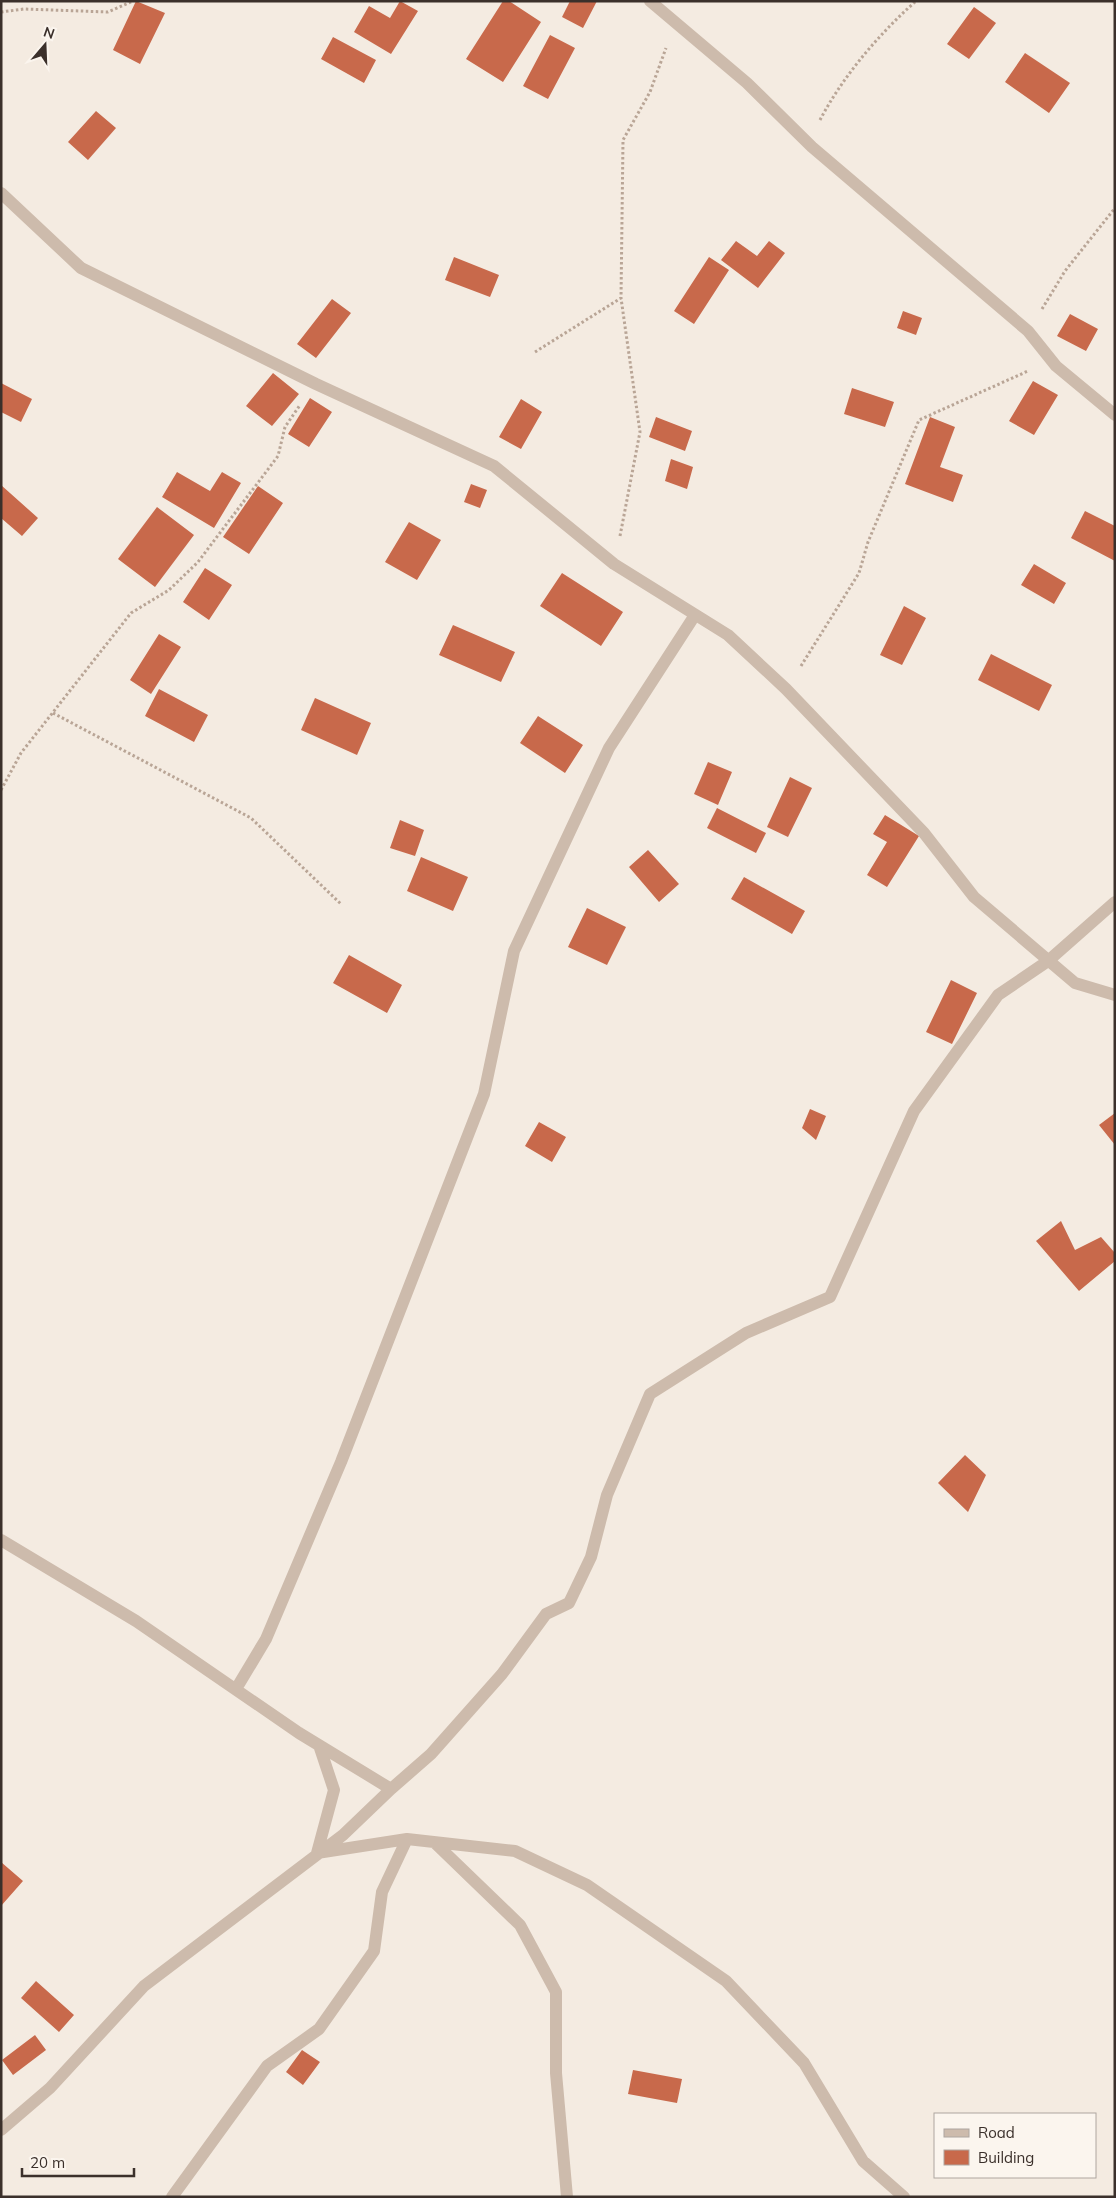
<svg xmlns="http://www.w3.org/2000/svg" width="1116" height="2198" font-family="Mulish,sans-serif">
<style>
.building{fill:#c8694b}
.lines{fill:none;stroke-linecap:round;stroke-linejoin:round}
.path{stroke:#b9a596;stroke-width:3;stroke-dasharray:2.5 2.5;stroke-linecap:butt}
.street{stroke:#cdbbac;stroke-width:12}
</style>
<rect width="100%" height="100%" fill="#f4ebe1"/>
<path class="building" d="M136,1L165,13L140,64L113,50Z
M400,1L418,11L391,54L354,32L369,6L390,18Z
M503,1H509L541,22L503,82L466,59Z
M570,1H597L583,28L562,17Z
M974,7L996,23L969,59L947,44Z
M550,35L575,48L548,99L523,86Z
M333,37L376,60L364,83L321,59Z
M1025,53L1070,83L1049,113L1005,82Z
M96,111L116,128L88,160L68,142Z
M736,241L757,256L769,241L785,253L758,288L721,260Z
M454,257L499,275L490,297L445,280Z
M709,257L729,270L694,324L674,311Z
M332,299L351,313L316,358L297,344Z
M903,311L922,318L916,335L897,328Z
M1070,314L1098,329L1086,351L1057,336Z
M273,373L299,394L272,426L246,406Z
M1033,381L1058,395L1034,435L1009,421Z
M1,383L32,399L21,422L1,412Z
M852,388L894,402L885,427L844,414Z
M310,398L332,412L309,447L288,434Z
M521,399L542,412L521,449L499,437Z
M656,417L692,431L685,451L649,437Z
M930,417L955,427L940,467L963,475L953,502L905,484Z
M671,459L693,467L687,489L665,481Z
M177,472L210,491L222,472L241,483L214,528L162,497Z
M471,484L487,490L480,508L464,502Z
M1,485L38,518L22,536L1,518Z
M258,486L283,503L249,554L223,537Z
M157,507L194,535L155,587L118,559Z
M1085,511L1115,526V561L1071,538Z
M409,522L441,540L417,580L385,562Z
M1034,564L1066,583L1054,604L1021,585Z
M205,568L232,585L209,620L183,602Z
M562,573L623,612L601,646L540,606Z
M904,606L926,618L902,665L880,655Z
M453,625L515,652L501,682L439,655Z
M159,634L181,647L151,694L130,680Z
M991,654L1052,685L1039,711L978,680Z
M159,689L208,715L194,742L145,716Z
M315,698L371,723L357,755L301,730Z
M538,716L583,745L565,773L520,743Z
M708,762L732,772L718,805L694,794Z
M790,777L812,788L788,837L767,827Z
M717,808L766,833L756,853L707,828Z
M885,815L919,836L887,887L867,875L887,842L873,834Z
M400,820L424,830L415,856L390,848Z
M648,850L679,884L659,902L629,867Z
M421,857L468,877L453,911L407,891Z
M744,877L805,911L792,934L731,899Z
M587,908L626,927L607,965L568,947Z
M349,955L402,985L387,1013L333,983Z
M951,980L977,993L952,1044L926,1032Z
M810,1109L826,1116L816,1140L802,1128Z
M1115,1113V1145L1099,1125Z
M539,1122L566,1137L552,1162L525,1146Z
M1061,1221L1075,1250L1101,1237L1115,1253V1261L1079,1291L1036,1241Z
M965,1455L986,1475L968,1512L938,1483Z
M1,1862L23,1881L1,1906Z
M36,1981L74,2015L59,2032L21,1998Z
M35,2035L46,2050L13,2075L2,2060Z
M302,2050L320,2062L303,2085L286,2072Z
M633,2070L682,2079L677,2103L628,2094Z"/>
<g class="lines">
<path class="path" d="M1,12L24,9L108,12L133,1
M820,120C843,76 879,34 916,1
M1042,309L1065,271L1115,208
M535,352L621,298L623,140L650,92L666,48
M620,536L640,432L621,298
M801,666L859,573L868,542L919,420L1028,371
M53,713L251,818L342,905
M1,790L21,753L131,613L169,590L198,562L278,456L285,427L300,405"/>
<path class="street" d="M650,1L747,83L812,147L1028,331L1056,366L1115,415
M1,193L81,268L316,384L494,466L614,564L728,635L786,689L924,833L974,897L1075,983L1115,995
M1,1540L136,1621L299,1733L391,1789L343,1835L144,1986L50,2088L1,2130
M236,1689L266,1639L341,1462L484,1094L514,951L609,748L695,615
M319,1745L334,1790L317,1853L407,1839L515,1851L587,1885L726,1981L804,2063L863,2161L904,2197
M391,1789L431,1754L502,1674L546,1614L569,1603L591,1557L607,1495L650,1394L746,1333L830,1297L914,1111L998,995L1048,961L1115,902
M434,1842L520,1925L556,1992V2073L567,2197
M172,2197L267,2066L319,2029L374,1951L382,1892L407,1839"/>
</g>
<rect width="1116" height="2198" fill="none" stroke="#3b302b" stroke-width="5"/>
<rect x="934" y="2113" width="162" height="65" fill="#fbf5ee" stroke="#aea6a0"/>
<rect x="944" y="2129" width="25" height="8" fill="#cdbbac" stroke="#aea6a0"/>
<text x="978" y="2138" font-size="15" fill="#3b302b">Road</text>
<rect x="944" y="2150" width="25" height="15" fill="#c8694b" stroke="#aea6a0"/>
<text x="978" y="2163" font-size="15" fill="#3b302b">Building</text>
<g transform="translate(45 45) rotate(19)" stroke="#fbf5ee" stroke-width="4" paint-order="stroke">
<path d="M0-4L9 19L0 12L-9 19Z" fill="#3b302b"/>
<text y="-8" font-size="14" font-weight="bold" text-anchor="middle" fill="#3b302b">N</text>
</g>
<path d="M22 2168v8h112v-8" fill="none" stroke="#3b302b" stroke-width="2.5"/>
<text x="30" y="2168" font-size="15" fill="#3b302b" stroke="#fbf5ee" stroke-width="4" paint-order="stroke">20 m</text>
</svg>
